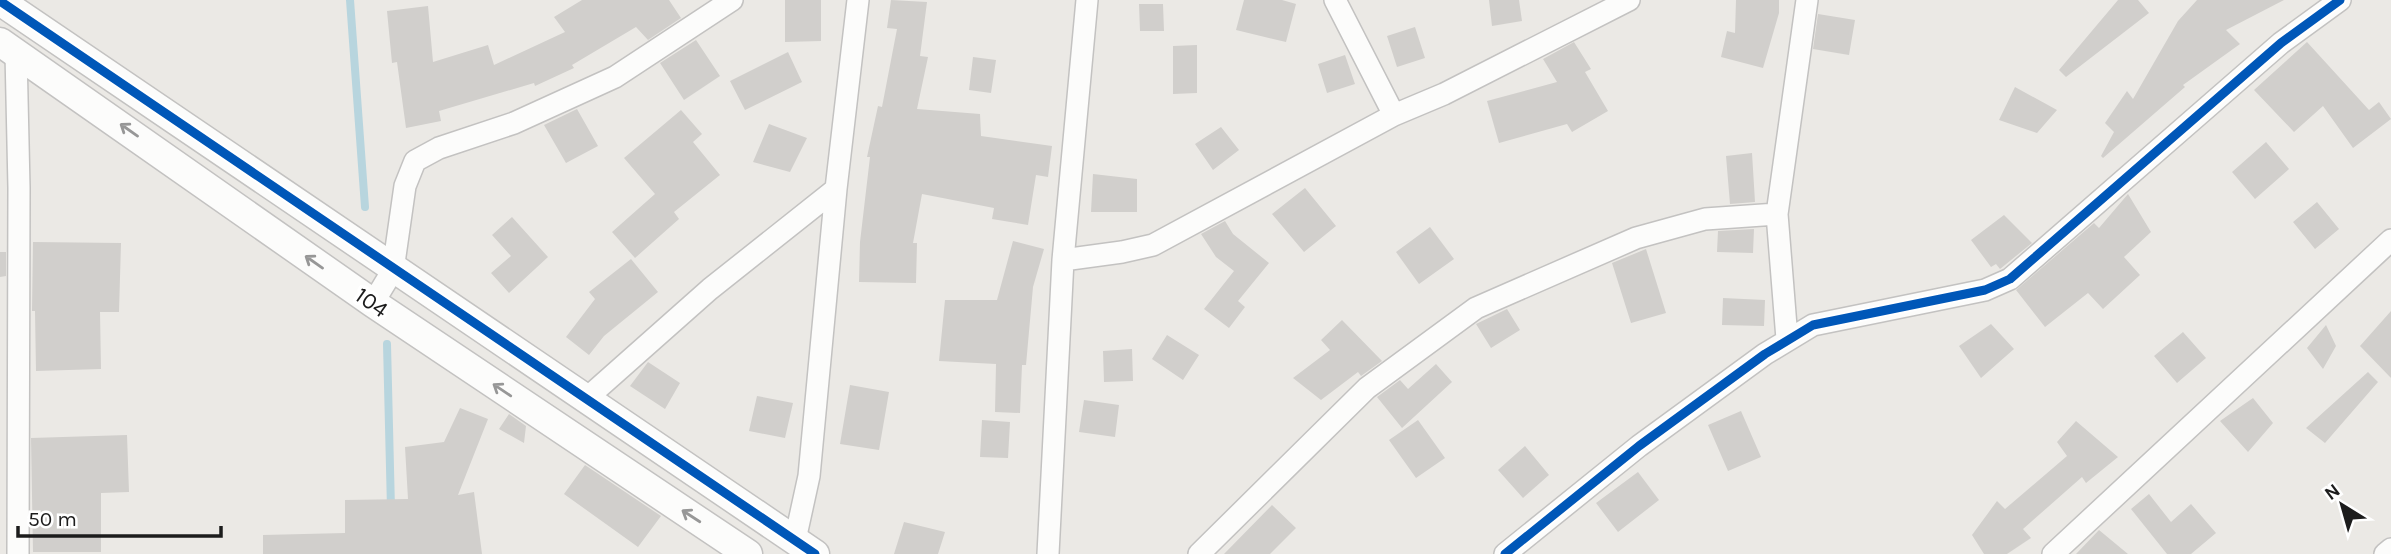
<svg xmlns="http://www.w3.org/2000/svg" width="2391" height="554" font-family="Karla,sans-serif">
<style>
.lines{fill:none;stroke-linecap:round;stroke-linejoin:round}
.stream{stroke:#b8d5de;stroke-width:8}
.building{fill:#d1cfcc}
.minor-casing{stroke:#c3c2c1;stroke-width:24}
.tertiary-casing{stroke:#c3c2c1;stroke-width:31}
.minor{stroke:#fcfcfb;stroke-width:21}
.tertiary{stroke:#fcfcfb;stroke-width:28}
.cycleway-casing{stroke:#fff;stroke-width:13}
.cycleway{stroke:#0057b8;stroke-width:9}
.oneway{stroke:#979797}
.labels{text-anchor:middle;stroke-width:7;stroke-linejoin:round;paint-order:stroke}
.street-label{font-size:23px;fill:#1c1c1c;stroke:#fff}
</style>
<rect width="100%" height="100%" fill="#ebe9e5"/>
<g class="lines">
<path class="stream" d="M350,0L365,207
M387,344L391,509"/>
</g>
<path class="building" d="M582,0H669L681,18L648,40L636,27L572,65L574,68L535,86L534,83L439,111L441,121L406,128L397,62L392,63L387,11L428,6L433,62L488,45L494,65L565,32L554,17Z
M785,0H821V41L785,42Z
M891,0L927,2L920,56L928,57L917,109L980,114L981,136L1052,146L1048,177L1036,175L1028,225L992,219L994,208L922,194L913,243H917L916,283L859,282L860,242L870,157H867L878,106L882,107L897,29L887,28Z
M1244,0H1282L1296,4L1286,42L1236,30Z
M1489,0H1519L1522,21L1492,26Z
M1736,0H1779V13L1763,68L1721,57L1727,31L1735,33Z
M2118,0H2138L2149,13L2066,77L2059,70Z
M2197,0H2284L2226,30L2240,44L2183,85L2185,87L2103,158L2101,156L2114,132L2105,123L2127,91L2133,99L2178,21Z
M1139,4H1163L1164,31H1140Z
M1818,14L1855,20L1849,55L1813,49Z
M1415,27L1425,58L1397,67L1387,36Z
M696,40L720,76L684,100L660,63Z
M1574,42L1591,69L1585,72L1608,111L1572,132L1567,124L1499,143L1487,101L1557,82L1543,59Z
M2307,42L2369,110L2379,102L2391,119L2353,148L2323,106L2294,132L2254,90Z
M1197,45V93L1173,94V46Z
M788,52L802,82L745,110L730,81Z
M1345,55L1355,84L1327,93L1318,64Z
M973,57L996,60L991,93L969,90Z
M2015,87L2057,110L2037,133L1999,120Z
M577,109L598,146L566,163L544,125Z
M681,110L702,134L693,142L720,175L674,212L679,219L635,258L612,232L655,194L624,158Z
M769,124L807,138L790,172L753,162Z
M1221,127L1239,150L1213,170L1195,144Z
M2266,142L2289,169L2255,199L2232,172Z
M1752,153L1755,202L1730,204L1726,156Z
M1093,174L1137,179V212H1091Z
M1305,188L1336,226L1304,252L1272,214Z
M2128,194L2151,232L2124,257L2140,275L2103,309L2088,293L2045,327L2016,290L2094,223L2099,228Z
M2317,202L2339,229L2315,249L2293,222Z
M2004,215L2032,243L2000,269L1996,264L1991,267L1971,240Z
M512,217L548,257L509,293L491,273L511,256L492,235Z
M1225,221L1233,234L1269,263L1238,301L1245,307L1229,328L1204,309L1234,271L1216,257L1201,234Z
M1430,227L1454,259L1419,284L1396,252Z
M1754,229L1753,253L1717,252L1718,231Z
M1013,241L1044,249L1033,287L1026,365H1022L1020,413L995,412L996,364L939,361L945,300H997Z
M33,242L121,243L119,312H100L101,369L36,371L35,311H32Z
M1646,249L1666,313L1631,323L1612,263Z
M0,252H6V276L0,277Z
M631,259L658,292L604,336L589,355L566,337L595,299L589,292Z
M1723,298L1765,300L1764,326L1722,325Z
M1507,309L1520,330L1491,348L1476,324Z
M2391,311V378L2360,346Z
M1342,320L1382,361L1361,376L1358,372L1321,400L1293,378L1330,350L1321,340Z
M1991,324L2014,349L1981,378L1959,346Z
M2326,325L2336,346L2323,369L2307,348Z
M2183,332L2206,358L2177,383L2154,356Z
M1167,335L1199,355L1183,380L1152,359Z
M1132,349L1133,381L1104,382L1103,351Z
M648,362L680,383L665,409L630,386Z
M1436,364L1452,382L1402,428L1377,397L1400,380L1408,389Z
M2368,372L2378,382L2325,443L2306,428Z
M850,385L889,392L879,450L840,444Z
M757,396L793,403L785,438L749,431Z
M2253,398L2273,423L2248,452L2220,421Z
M1084,400L1119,405L1115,437L1079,432Z
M460,408L488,419L458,495L474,492L482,554H263V535L345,533V500L408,499L405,447L444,442Z
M1741,411L1761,457L1728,471L1708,425Z
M509,414L526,426L524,443L499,429Z
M982,420L1010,422L1008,458L980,457Z
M1418,420L1445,458L1416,478L1389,440Z
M2076,421L2118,457L2086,483L2082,477L2023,529L2031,538L2007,554H1984L1972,535L1997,501L2005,509L2067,456L2057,442Z
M127,435L129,492L101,493V552H33L31,438Z
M1525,446L1549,475L1523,498L1498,470Z
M585,465L661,516L638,547L564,494Z
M1638,472L1659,500L1618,532L1596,503Z
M2149,494L2171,522L2191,504L2216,533L2191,554H2167L2131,509Z
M1272,505L1296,528L1270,554H1224Z
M904,522L945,532L938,554H894Z
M2099,530L2128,554H2076Z"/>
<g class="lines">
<defs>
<path id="minor" d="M1335,0L1394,115
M16,53L19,188L18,554
M1063,260L1087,0
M373,303L393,270L405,186L415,161L439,148L514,123L615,77L732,0
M1787,339L1777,214L1807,0
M587,398L710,289L836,189
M795,540L809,476L836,189L858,0
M1048,554L1063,260L1122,252L1153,245L1394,115L1444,94L1629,0
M1199,554L1367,388L1476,308L1636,238L1705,219L1777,214
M1505,554L1639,446L1765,354L1813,325L1985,290L2010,279L2281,43L2340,0
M2053,554L2391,240
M2385,554L2391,549"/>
<path id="tertiary" d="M0,1L815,554
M0,42L373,303L748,554"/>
</defs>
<use href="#minor" class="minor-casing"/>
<use href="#tertiary" class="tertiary-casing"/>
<use href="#minor" class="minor"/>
<use href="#tertiary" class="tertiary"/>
<defs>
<path id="cycleway" d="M0,1L815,554
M1505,554L1639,446L1765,354L1813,325L1985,290L2010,279L2281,43L2340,0"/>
</defs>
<use href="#cycleway" class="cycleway-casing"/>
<use href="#cycleway" class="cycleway"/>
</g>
<defs><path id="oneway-shaft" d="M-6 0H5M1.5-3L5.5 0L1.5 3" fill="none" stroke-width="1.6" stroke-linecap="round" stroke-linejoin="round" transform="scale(1.75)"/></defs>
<g class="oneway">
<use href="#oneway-shaft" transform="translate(129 130) rotate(-145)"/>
<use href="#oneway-shaft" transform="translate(314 262) rotate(-145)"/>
<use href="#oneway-shaft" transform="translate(502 390) rotate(-146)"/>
<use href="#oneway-shaft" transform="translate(691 516) rotate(-147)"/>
</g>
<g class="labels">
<g class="street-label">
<text transform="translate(372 302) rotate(35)" y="8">104</text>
</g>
</g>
<g transform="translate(2342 505) rotate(323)" stroke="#ffffff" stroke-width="5" paint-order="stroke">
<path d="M0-5L12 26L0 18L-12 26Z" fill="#1c1c1c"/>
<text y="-10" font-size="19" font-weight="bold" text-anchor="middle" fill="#1c1c1c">N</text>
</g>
<path d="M18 526v10h203v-10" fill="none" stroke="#1c1c1c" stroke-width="3.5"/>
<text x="28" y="526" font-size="21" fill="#1c1c1c" stroke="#ffffff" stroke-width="5" paint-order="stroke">50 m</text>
</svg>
